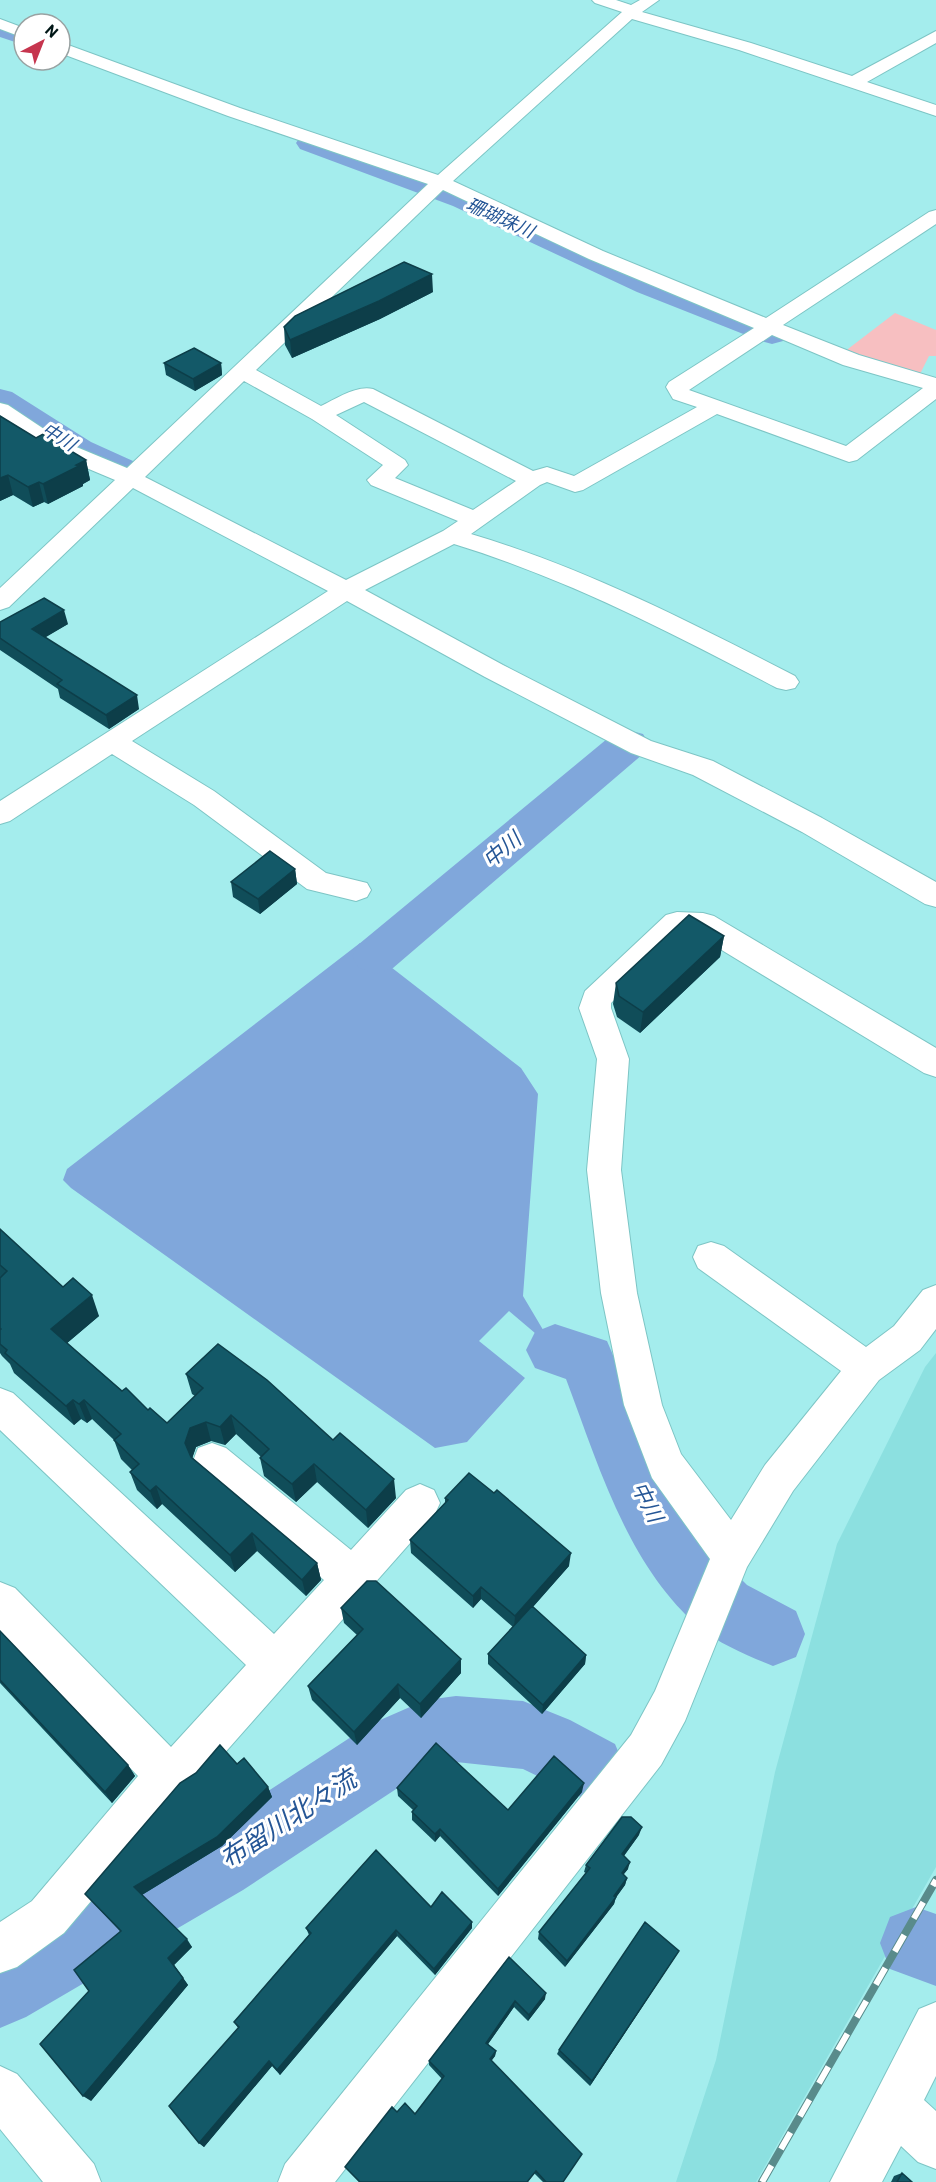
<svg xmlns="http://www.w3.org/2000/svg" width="936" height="2182" font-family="Barlow,'Noto Sans JP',sans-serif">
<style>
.built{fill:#8ce0e0}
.green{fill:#f7bfc1}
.water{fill:#80a7db}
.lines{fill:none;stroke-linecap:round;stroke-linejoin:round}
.river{fill:#80a7db;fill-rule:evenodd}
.minor-casing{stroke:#7dc5c5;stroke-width:2}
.minor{fill:#fff;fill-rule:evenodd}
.rail-casing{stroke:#598b8b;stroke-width:8}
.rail{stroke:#fff;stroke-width:6;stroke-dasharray:19;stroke-linecap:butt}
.wall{fill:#104d59}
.shaded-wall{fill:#0d3e49}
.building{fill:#135968;stroke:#0d3e49;stroke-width:1.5}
.labels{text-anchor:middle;stroke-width:6;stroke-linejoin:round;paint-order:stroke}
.far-water-label{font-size:18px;font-style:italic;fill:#255696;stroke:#fff}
.water-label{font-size:21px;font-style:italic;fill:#255696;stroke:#fff}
.near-water-label{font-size:26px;font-style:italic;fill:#255696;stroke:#fff}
</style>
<rect width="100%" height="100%" fill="#a4eded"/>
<path class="built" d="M936,1353V1867L756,2182H676L716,2060L775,1772L837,1544L925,1367Z"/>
<path class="green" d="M895,313L936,330V356H929L919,376L844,352Z"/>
<path class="water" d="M360,943L521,1068L538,1094L523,1296L555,1350L509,1311L479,1341L525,1378L467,1442L435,1448L71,1188L63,1180L67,1169Z"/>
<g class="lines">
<path class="river" d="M0,22L24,29V45L0,37Z
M310,135L473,194L659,278L783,327L788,334L783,341L772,344L761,341L637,292L453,206L300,149L296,143L300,137Z
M0,389L12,392L91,442L133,461L138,469L133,477C128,478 123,480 119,479C92,478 25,430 0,414Z
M628,730L643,734L649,744L643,754L393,968L376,974L359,968L352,956L359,944L613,734Z
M555,1324L607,1341L664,1475L698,1536L747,1585L796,1611L805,1634L796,1657L773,1666C751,1657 719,1644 700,1628C627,1565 599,1466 566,1379L535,1368L526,1350L535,1332Z
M456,1696L523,1701L570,1720L615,1744L625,1768L615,1792L591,1802L523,1769L456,1762L431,1766L243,1890L26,2017L0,2028V1950L193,1840L371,1724L426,1700Z
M916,1907L936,1914V1986L890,1969L880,1943L890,1917Z"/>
<defs>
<path id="minor" d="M592,0H616L631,5L640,0H659L642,12L751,43L852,76L936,31V43L867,82L936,105V116L739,50L632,19L453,181L603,251L766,318L929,212L936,210V224L783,325L859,355L936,378V399L857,460L849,462L717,414L583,490L575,492L547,482L540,485L471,534C585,568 690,622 795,676L799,682L795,688L786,690L777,688C672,633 568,579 454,544L365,590L503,665L651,741L713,761L822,818L936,882V907L925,904L802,832L693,775L631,753L485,677L347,601L132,741L214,791L326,873L367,883L371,890L367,897L356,901L307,889L194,805L112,754L10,821L0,824V801L328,591L133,488L9,607L0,610V588L115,480L46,451L0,420V403L8,405L62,441L127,468L428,184L228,116L60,53V42L240,108L438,175L622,12L595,3ZM443,190L589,259L754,328L669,382L666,387L673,399L697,407L574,476L547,467L533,471L373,389C356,385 336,399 321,406L256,370ZM772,335L843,365L923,388L846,446L689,390ZM244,381L312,419L383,465L367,480L371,485L458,521L443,531L346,580L145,477ZM364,402L516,481L473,510L395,478L408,465L405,460L336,415Z
M0,19L24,28V38L0,29Z
M677,912L703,913L714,916L936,1048V1077L924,1073L697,935L684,934L611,1003V1008L629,1059L621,1170L637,1293L662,1405L681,1454L731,1520L765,1465L841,1371L698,1268L693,1257L698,1246L711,1242L724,1246L866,1347L894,1326L923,1290L936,1285V1329L920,1350L879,1380L793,1491L747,1567L685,1721L661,1765L335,2182H278L285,2164L631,1735L655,1691L710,1559L652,1478L624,1405L601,1293L587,1170L597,1059L579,1008L585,991L666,915Z
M0,1388L13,1393L274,1634L324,1580L198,1474L193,1461L198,1448L212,1443L226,1448L351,1550L406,1490L420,1484L434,1490L440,1503L434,1516L199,1782L184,1791L64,1933L17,1967L0,1973V1922L32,1901L138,1776L0,1632V1582L15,1588L171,1747L246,1665L0,1430Z
M936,2002V2076L924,2100L936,2111V2169L918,2162L901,2146L882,2182H830L919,2009Z
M0,2066L17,2074L94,2164L101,2182H43L0,2129Z"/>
</defs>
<use href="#minor" class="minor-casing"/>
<use href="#minor" class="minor"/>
<defs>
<path id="rail" d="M762,2182L936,1880"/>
</defs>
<use href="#rail" class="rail-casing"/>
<use href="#rail" class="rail"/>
</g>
<path class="wall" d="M433,292L380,319L292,358L285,345L284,327Z
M164,363H221L222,375L195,391L166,375Z
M0,416L36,438L86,460L90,480L83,484V486L48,504L44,502L33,507L13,495L0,501Z
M0,622L68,624L45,637L139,709L109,729L60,698L58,689L0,650Z
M295,869L297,884L260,914L233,897L231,882Z
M724,936L720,957L640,1033L617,1017L613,1004L616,983Z
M0,1229L63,1287L99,1316L67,1343L122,1391L167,1423L195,1396L192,1394L186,1374L396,1498L368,1528L317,1482L296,1502L264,1476L260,1458L261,1457L236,1434L225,1445L211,1441L196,1447L192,1458L317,1563L321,1580L306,1596L257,1551L235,1572L162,1504L157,1509L137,1490L130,1472L132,1470L121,1459L114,1440L92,1419L87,1423L81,1419L74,1425L14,1373L10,1364L2,1356L0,1353Z
M445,1498L569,1566L533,1607L586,1655L585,1664L542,1714L488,1664V1654L513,1627L481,1599L473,1608L411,1553L410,1540L445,1503Z
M341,1608L461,1673L421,1718L400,1698L357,1745L312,1700L308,1686L357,1635L344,1623Z
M0,1631L128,1765L135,1776L112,1803L0,1683Z
M237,1764L268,1787L272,1797L222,1846L142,1895L192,1947L174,1965L188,1985L91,2101L89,1991L120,1931L85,1894Z
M397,1788L508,1810L582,1792L498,1896L440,1836L435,1842L412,1820V1812L413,1810L398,1796Z
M639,1835L624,1856L628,1869L623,1875L627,1878L625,1885L616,1897L614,1904L565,1967L538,1939L539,1932L586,1873L584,1872L586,1865Z
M431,1907L472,1922V1928L435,1975L397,1936L280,2075L272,2066L204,2147L199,2143L238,2028L234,2022L309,1935L306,1928Z
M509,1957L545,1999L528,2021L514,2007L488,2044L496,2051L495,2056L491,2061L563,2182H543L534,2173L528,2182H359L345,2167L397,2112L415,2114L442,2079L429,2065V2061Z
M675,1957L590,2086L557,2054L559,2050Z
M902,2173L912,2182H891L894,2176Z"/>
<path class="shaded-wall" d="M432,274L433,292L380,319L292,358L290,340Z
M221,363L222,375L195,391L193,379Z
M86,460L90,480L83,484V486L48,504L43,484Z
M8,475L13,495L0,501V478Z
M39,482L44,502L33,507L28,487Z
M64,610L68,624L36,643L32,629Z
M137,695L139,709L109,729L106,715Z
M295,869L297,884L260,914L258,899Z
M724,936L720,957L640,1033L643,1012Z
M92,1295L99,1316L59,1350L51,1329Z
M73,1400L81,1419L74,1425L66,1406Z
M84,1400L92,1419L87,1423L79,1404Z
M231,1415L236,1434L225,1445L220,1427Z
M206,1422L211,1441L196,1447L191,1462L185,1443L190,1428Z
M314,1464L317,1482L296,1502L292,1484Z
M394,1479L396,1498L368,1528L366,1510Z
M156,1486L162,1504L157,1509L150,1491Z
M252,1533L257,1551L235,1572L230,1555Z
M571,1553L569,1566L514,1628L515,1616Z
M317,1563L321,1580L306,1596L302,1580Z
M481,1587V1599L473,1608V1596Z
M586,1655L585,1664L542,1714L543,1705Z
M461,1659V1673L421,1718L420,1704Z
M398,1684L400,1698L357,1745L354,1732Z
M128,1765L135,1776L112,1803L105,1792Z
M584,1783L582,1792L498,1896V1889Z
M268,1787L272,1797L222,1846L140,1896L134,1887Z
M642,1827L639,1835L620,1861L622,1854Z
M440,1829V1836L435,1842V1834Z
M630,1862L628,1869L619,1880L622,1873Z
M627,1878L625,1885L615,1899L616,1897L614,1904L565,1967L567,1961Z
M472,1922V1928L435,1975L434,1969Z
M396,1930L397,1936L280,2075L277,2070Z
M187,1939L192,1947L174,1965L188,1985L91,2101L83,2096L168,1958Z
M679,1951L675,1957L590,2086L592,2081Z
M546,1993L545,1999L528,2021L529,2015Z
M515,2001L514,2007L486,2047V2043Z
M496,2051L495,2056L489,2064L490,2059Z
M269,2061L272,2066L204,2147L199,2143Z"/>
<path class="building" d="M404,262L432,274L379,301L290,340L284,327L295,316Z
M194,348L221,363L193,379L164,363Z
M0,416L36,438L43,434L86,460L76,465L79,466L43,484L39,482L28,487L8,475L0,478Z
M44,598L64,610L32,629L137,695L106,715L57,684L62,680L0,638V622Z
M270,851L295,869L258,899L231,882Z
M689,915L724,936L643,1012L619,996L616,983Z
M0,1229L63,1287L73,1278L92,1295L51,1329L122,1391L126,1388L148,1410L150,1408L167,1423L203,1388L186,1374L218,1344L267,1380L333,1440L340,1433L394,1479L366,1510L314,1464L292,1484L260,1458L269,1449L231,1415L220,1427L206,1422L190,1428L185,1443L191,1457L317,1563L302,1580L252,1533L230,1555L156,1486L150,1491L130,1472L139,1464L114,1440L121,1434L84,1400L79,1404L73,1400L66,1406L5,1353L7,1350L0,1344V1330L1,1329L0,1328V1278L7,1271L0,1265Z
M469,1473L494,1493L497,1490L571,1553L515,1616L481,1587L473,1596L410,1540L448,1500L445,1498Z
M367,1581H376L461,1659L420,1704L398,1684L354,1732L308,1686L363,1629L341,1608Z
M532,1606L586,1655L543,1705L488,1654Z
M0,1631L128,1765L105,1792L0,1680Z
M436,1743L508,1810L554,1756L584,1783L498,1889L440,1829L435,1834L412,1812L417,1806L397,1788Z
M220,1745L237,1764L244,1758L268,1787L217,1837L134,1887L187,1939L168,1958L183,1978L83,2096L40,2044L89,1991L74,1970L121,1931L85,1894L180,1783L196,1773Z
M622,1817H631L642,1827L622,1854L630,1862L622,1873L627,1878L614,1896L616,1897L567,1961L539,1932L590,1868L586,1865Z
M376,1850L431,1907L442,1892L472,1922L434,1969L396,1930L277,2070L269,2061L199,2143L169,2106L239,2027L234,2022L311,1933L306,1928Z
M645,1922L679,1951L592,2081L559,2050Z
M509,1957L546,1993L529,2015L515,2001L486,2043L496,2051L490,2059L582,2154L563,2182H546L536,2171L527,2182H360L345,2167L392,2107L397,2112L405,2103L415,2114L444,2076L429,2061Z
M902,2173L912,2182H897Z"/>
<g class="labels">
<g class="far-water-label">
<text transform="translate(500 218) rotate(24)" y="6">珊瑚珠川</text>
<text transform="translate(59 437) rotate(32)" y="6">中川</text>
</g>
<g class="water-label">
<text transform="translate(502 850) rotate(-40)" y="7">中川</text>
<text transform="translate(647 1502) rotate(63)" y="7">中川</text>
</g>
<g class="near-water-label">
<text transform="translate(288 1819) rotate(-33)" y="9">布留川北々流</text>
</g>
</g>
<g transform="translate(42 42) rotate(42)"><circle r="28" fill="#ffffff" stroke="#99a2a2" stroke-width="1.5"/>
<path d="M0-4.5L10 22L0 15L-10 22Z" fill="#c6354e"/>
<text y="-9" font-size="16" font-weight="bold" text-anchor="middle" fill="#001616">N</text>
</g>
</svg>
